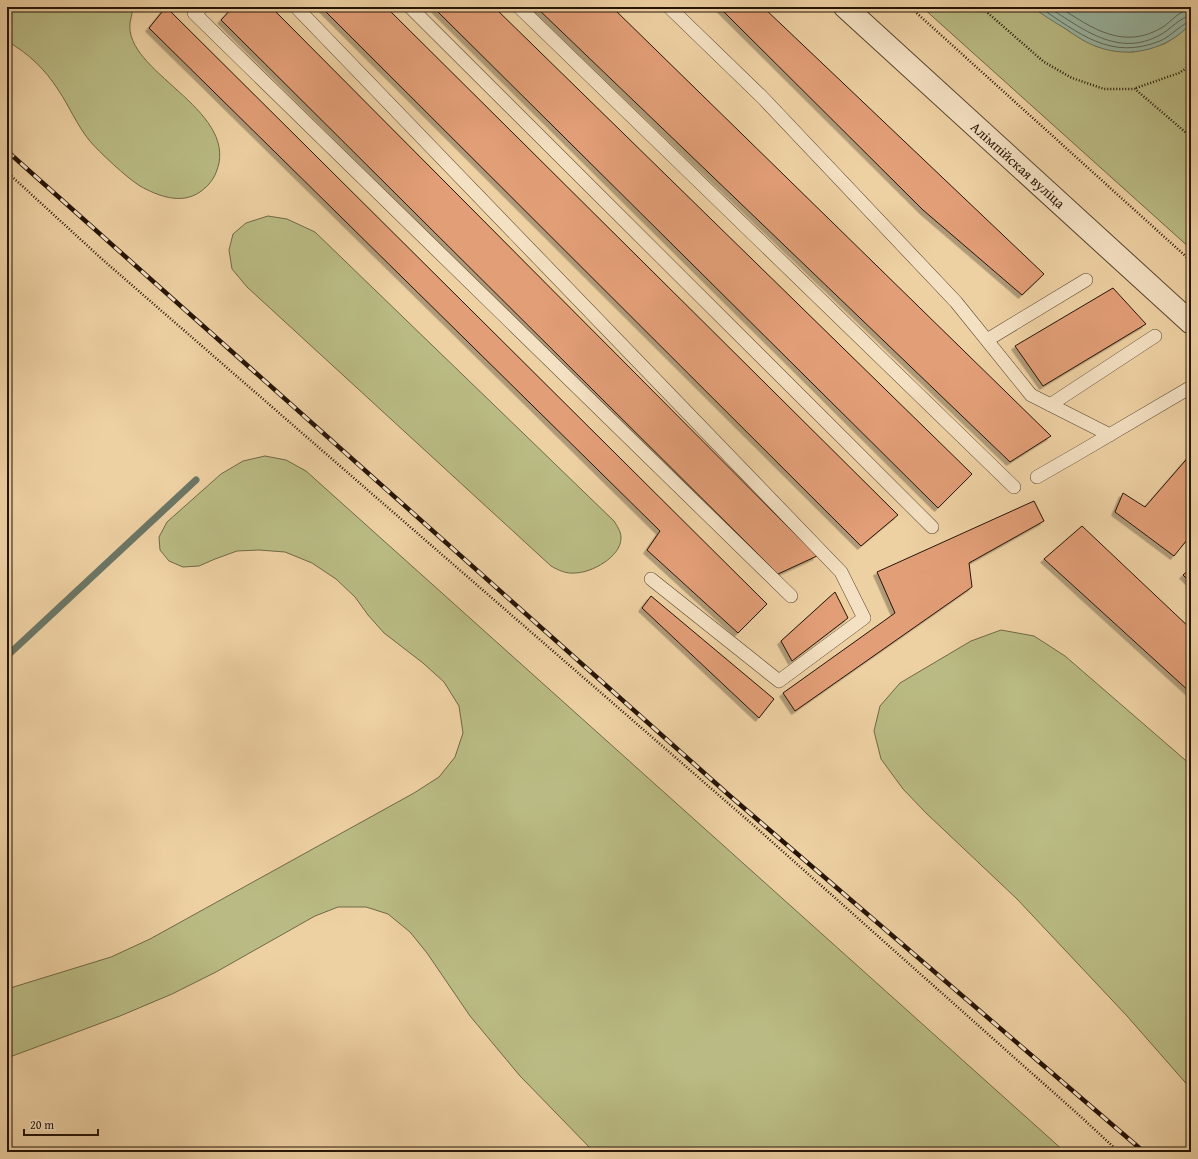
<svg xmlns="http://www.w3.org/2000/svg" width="1198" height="1159" font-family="'Gentium Book Plus',serif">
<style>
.green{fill:#babb84;stroke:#706846}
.water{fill:#99b7a4;stroke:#6b7665}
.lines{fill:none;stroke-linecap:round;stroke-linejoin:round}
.shore{stroke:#5f6656;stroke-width:1}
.stream{stroke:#6b7665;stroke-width:7}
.building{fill:#e29e77;stroke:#251407;filter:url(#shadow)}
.service-casing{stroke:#57432e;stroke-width:14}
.tertiary-casing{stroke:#57432e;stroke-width:24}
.path{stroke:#251407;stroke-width:2.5;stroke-dasharray:1 2;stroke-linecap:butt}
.service{stroke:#f4e1c3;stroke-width:13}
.tertiary{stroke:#f4e1c3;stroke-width:22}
.rail-casing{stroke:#251407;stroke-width:4.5}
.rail{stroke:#f4e1c3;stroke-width:3;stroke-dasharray:9;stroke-linecap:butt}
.labels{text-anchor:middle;stroke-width:3;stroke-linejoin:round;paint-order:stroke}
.street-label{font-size:14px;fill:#251407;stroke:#f4e1c3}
</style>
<defs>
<filter id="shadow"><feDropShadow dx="-3.5" dy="3.5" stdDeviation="0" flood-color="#0004"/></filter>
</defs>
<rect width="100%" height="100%" fill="#eed1a3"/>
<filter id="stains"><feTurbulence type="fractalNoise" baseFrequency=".005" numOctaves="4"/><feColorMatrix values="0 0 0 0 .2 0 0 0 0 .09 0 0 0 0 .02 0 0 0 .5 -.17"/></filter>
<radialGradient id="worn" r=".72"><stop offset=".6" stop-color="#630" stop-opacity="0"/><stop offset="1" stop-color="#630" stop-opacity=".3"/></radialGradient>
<path class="green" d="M7,7H135C132,10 132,14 131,18C117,68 230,104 219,163C216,176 211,184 200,192C181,205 158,196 140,186C127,178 99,152 89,140C77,125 69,106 59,91C45,69 29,54 7,41Z
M922,7H1032L1083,40L1098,47L1115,51L1133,52L1148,49L1164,44L1177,36L1191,23V249Z
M268,216L287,219L315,232L614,521C617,526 621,531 621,538C621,557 591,573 575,573C566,574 558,570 551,566L247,287L232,269L229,250L233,234L246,223Z
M265,456L286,460L306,471L1065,1152H594L520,1076L470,1016L427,953L410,932L388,914L366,907H338L315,916L216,972L172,994L120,1016L7,1058V989L111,957L150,939L414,793L439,777L455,757L463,733L459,706L444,682L423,663L384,633L368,615L355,597L336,579L312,563L285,552L259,550L237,551L215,559L199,566L183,567L169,561L160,550L159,537L167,522L221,474L243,461Z
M1001,630L1034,636L1065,656L1191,765V1089L1127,1016L1017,899L926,813L903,789L881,759L874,731L880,706L900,683L971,641Z"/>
<path class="water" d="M1032,7H1191V23C1169,49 1130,59 1098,47C1086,43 1076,36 1066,29C1054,22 1043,15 1032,7Z"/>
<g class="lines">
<path class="shore" d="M1039,7C1079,33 1110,61 1160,41C1170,37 1184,22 1191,21
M1048,7C1083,29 1118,58 1160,35C1170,30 1181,16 1191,16
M1059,7C1092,28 1123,51 1163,27C1172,21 1179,10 1191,10"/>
<path class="stream" d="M7,656L196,480"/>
</g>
<path class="building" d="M166,7L767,604L738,633L647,550L660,531L149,28Z
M233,7H271L817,556L778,574L221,20Z
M321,7H386L898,515L861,546Z
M433,7H494L972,474L938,508Z
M536,7H612L1051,436L1010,462Z
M719,7H763L1044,274L1022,295L923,210Z
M1113,288L1146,324L1043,386L1015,346Z
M1191,454V535L1174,556L1115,512L1123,493L1145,507Z
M1034,501L1044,521L969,563L972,587L795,711L783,693L895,613L877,572Z
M1082,526L1191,629V693L1044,559Z
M1191,568V583L1183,575Z
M835,592L848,618L792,661L781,641Z
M651,596L774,699L759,718L642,608Z"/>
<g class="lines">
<defs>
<path id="service" d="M202,7L194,13L791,596
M296,7L841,572L864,618L779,681L651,579
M410,7L932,527
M519,7L1014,487
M669,7L763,98L956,302L1031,395L1110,435
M987,340L1086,280
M1050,405L1155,336
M1037,477L1077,454L1191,387"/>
<path id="tertiary" d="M845,7L1191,323"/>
</defs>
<use href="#service" class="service-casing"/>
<use href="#tertiary" class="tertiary-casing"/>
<path class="path" d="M910,7L1191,261
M981,7L1044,62L1072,78L1104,89H1135L1191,137
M1136,88L1179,73L1191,65
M7,172L103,260L752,824L1080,1116L1119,1152"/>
<use href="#service" class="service"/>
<use href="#tertiary" class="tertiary"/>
<defs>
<path id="rail" d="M7,151L730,796L1144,1152"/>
</defs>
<use href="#rail" class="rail-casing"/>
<use href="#rail" class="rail"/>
</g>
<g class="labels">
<g class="street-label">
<text transform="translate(1018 165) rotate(42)" y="5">Алімпійская вуліца</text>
</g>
</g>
<rect width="1198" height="1159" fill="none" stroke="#eed1a3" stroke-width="24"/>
<rect x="8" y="8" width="1182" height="1143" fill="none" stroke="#251407" stroke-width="2"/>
<rect x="12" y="12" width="1174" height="1135" fill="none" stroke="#251407"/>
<path d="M24 1129v6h74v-6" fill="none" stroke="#251407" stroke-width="2"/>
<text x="30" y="1129" font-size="12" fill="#251407" stroke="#f4e1c3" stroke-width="3" paint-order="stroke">20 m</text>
<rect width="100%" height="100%" filter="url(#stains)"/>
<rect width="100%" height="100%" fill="url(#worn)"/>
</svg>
